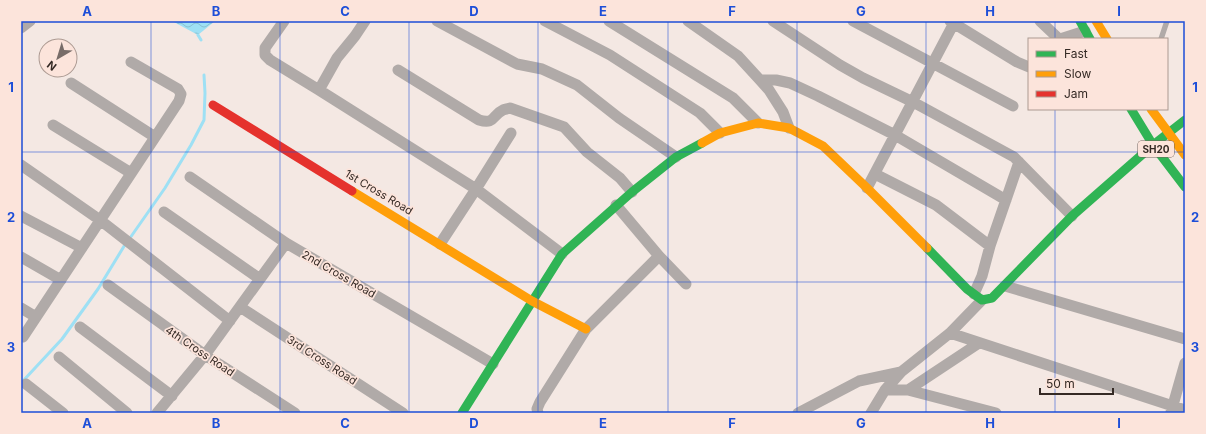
<svg xmlns="http://www.w3.org/2000/svg" width="1206" height="434" font-family="Inter,sans-serif">
<style>
.water{fill:url(#water-waves)}
.lines{fill:none;stroke-linecap:round;stroke-linejoin:round}
.stream{stroke:#9ee0f4;stroke-width:3}
.lane{stroke:#b0aaa8;stroke-width:5.5}
.street{stroke:#b0aaa8;stroke-width:11}
.fast{stroke:#30b455;stroke-width:9}
.slow{stroke:#ff9f0a;stroke-width:9}
.jam{stroke:#e5322d;stroke-width:9}
.grid{fill:none;stroke:#1d4ed8;stroke-width:1;stroke-opacity:0.55}
.labels{text-anchor:middle;stroke-width:3.5;stroke-linejoin:round;paint-order:stroke}
.shield{fill:#fce4db;stroke:#71625c;stroke-width:1}
.shield-label{font-size:10px;font-weight:bold;fill:#352a25}
.street-label{font-size:11px;fill:#352a25;stroke:#fce4db}
.neatline{fill:none;stroke:#1d4ed8;stroke-width:1.5}
.grid-label{font-size:13px;text-anchor:middle;font-weight:bold;fill:#1d4ed8}
</style>
<defs>
<pattern id="water-waves" width="16" height="10" patternUnits="userSpaceOnUse"><rect width="16" height="10" fill="#9ee0f4"/><path d="M0 5q4-4 8 0t8 0" fill="none" stroke="#89c0d1"/></pattern>
</defs>
<rect width="100%" height="100%" fill="#f4e8e3"/>
<path class="water" d="M172,21H215L198,35Z"/>
<g class="lines">
<path class="stream" d="M198,35L201,40
M130,238L165,188L191,145L204,120L205,93L204,75
M22,382L62,339L98,289L126,243"/>
<path class="lane" d="M1161,39L1167,21"/>
<path class="street" d="M284,21L265,48V55L270,60L319,90
M365,21L355,36L337,58L319,90L476,189L511,133
M437,21L517,64L542,69L577,85L619,118L676,157
M545,21L610,55L700,113L720,133
M609,21L733,98L758,123
M688,21L738,56L760,80L769,90L783,112L789,128
M773,21L840,65L863,78L913,102L1014,157L1072,216
M853,21L1013,106
M950,21L1017,62L1029,67
M1040,21L1059,39
M21,28L30,21
M1060,39L1085,31
M398,70L479,120C495,125 492,115 503,110C505,109 508,109 510,108L564,127L587,152L620,178L632,192
M760,80H776L790,83L818,96L895,135L1006,200
M71,83L155,137
M53,125L131,173
M21,165L100,220L230,321
M875,174L936,205L990,246
M190,177L286,243L493,364
M867,188L955,21
M616,205L659,256L686,284
M164,212L260,279
M21,216L82,248
M440,244L476,189L562,254
M21,257L61,280
M108,285L205,355L295,413
M1005,286L1185,339
M974,294L982,276L990,246L1019,162
M240,307L403,413
M21,308L36,317
M80,327L172,396
M950,333L1185,410
M23,337L179,101L181,94L178,89L131,62
M59,357L127,413
M26,384L63,413
M885,390H908L996,413
M908,390L979,343
M1171,412L1185,363
M157,413L205,355L286,243
M538,413L537,409L540,402L586,329L659,256
M798,413L859,381L901,372
M871,413L885,390L901,372L950,333L982,300"/>
<path class="fast" d="M1080,21L1090,39
M1131,109L1153,145L1185,187
M927,248L967,289L982,300L992,298L1072,216L1153,145L1185,120
M462,413L562,254L632,192L676,157L702,143"/>
<path class="slow" d="M1096,21L1107,39
M1151,109L1185,155
M702,143L720,133L758,123L789,128L823,146L867,188L927,248
M352,191L532,301L586,329"/>
<path class="jam" d="M213,105L352,191"/>
</g>
<path class="grid" d="M151,21V413M280,21V413M409,21V413M538,21V413M668,21V413M797,21V413M926,21V413M1055,21V39M1055,109V413M21,152H1185M21,282H1185"/>
<g class="labels">
<rect class="shield" x="1138" y="141" width="36" height="16" rx="3"/>
<g class="shield-label">
<text x="1156" y="153">SH20</text>
</g>
<g class="street-label">
<text transform="translate(379 192) rotate(31)" y="4">1st Cross Road</text>
<text transform="translate(339 274) rotate(30)" y="4">2nd Cross Road</text>
<text transform="translate(200 351) rotate(34)" y="4">4th Cross Road</text>
<text transform="translate(322 360) rotate(33)" y="4">3rd Cross Road</text>
</g>
</g>
<rect width="1206" height="434" fill="none" stroke="#fce4db" stroke-width="44"/>
<rect x="1028" y="38" width="140" height="72" fill="#fce4db" stroke="#ac9a92"/>
<rect x="1036" y="51" width="20" height="6" fill="#30b455" stroke="#ac9a92"/>
<text x="1064" y="58" font-size="12" fill="#352a25">Fast</text>
<rect x="1036" y="71" width="20" height="6" fill="#ff9f0a" stroke="#ac9a92"/>
<text x="1064" y="78" font-size="12" fill="#352a25">Slow</text>
<rect x="1036" y="91" width="20" height="6" fill="#e5322d" stroke="#ac9a92"/>
<text x="1064" y="98" font-size="12" fill="#352a25">Jam</text>
<g transform="translate(58 58) rotate(218)"><circle r="19" fill="#fce4db" stroke="#ac9a92"/>
<path d="M0-3L7 15L0 10L-7 15Z" fill="#786c68"/>
<text y="-6" font-size="11" font-weight="bold" text-anchor="middle" fill="#352a25">N</text>
</g>
<path d="M1040 388v6h73v-6" fill="none" stroke="#352a25" stroke-width="2"/>
<text x="1046" y="388" font-size="12" fill="#352a25" stroke="#fce4db" stroke-width="3" paint-order="stroke">50 m</text>
<rect x="22" y="22" width="1162" height="390" class="neatline"/>
<g class="grid-label">
<text x="87" y="16">A</text>
<text x="216" y="16">B</text>
<text x="345" y="16">C</text>
<text x="474" y="16">D</text>
<text x="603" y="16">E</text>
<text x="732" y="16">F</text>
<text x="861" y="16">G</text>
<text x="990" y="16">H</text>
<text x="1119" y="16">I</text>
<text x="11" y="92">1</text>
<text x="1195" y="92">1</text>
<text x="11" y="222">2</text>
<text x="1195" y="222">2</text>
<text x="11" y="352">3</text>
<text x="1195" y="352">3</text>
<text x="87" y="428">A</text>
<text x="216" y="428">B</text>
<text x="345" y="428">C</text>
<text x="474" y="428">D</text>
<text x="603" y="428">E</text>
<text x="732" y="428">F</text>
<text x="861" y="428">G</text>
<text x="990" y="428">H</text>
<text x="1119" y="428">I</text>
</g>
</svg>
